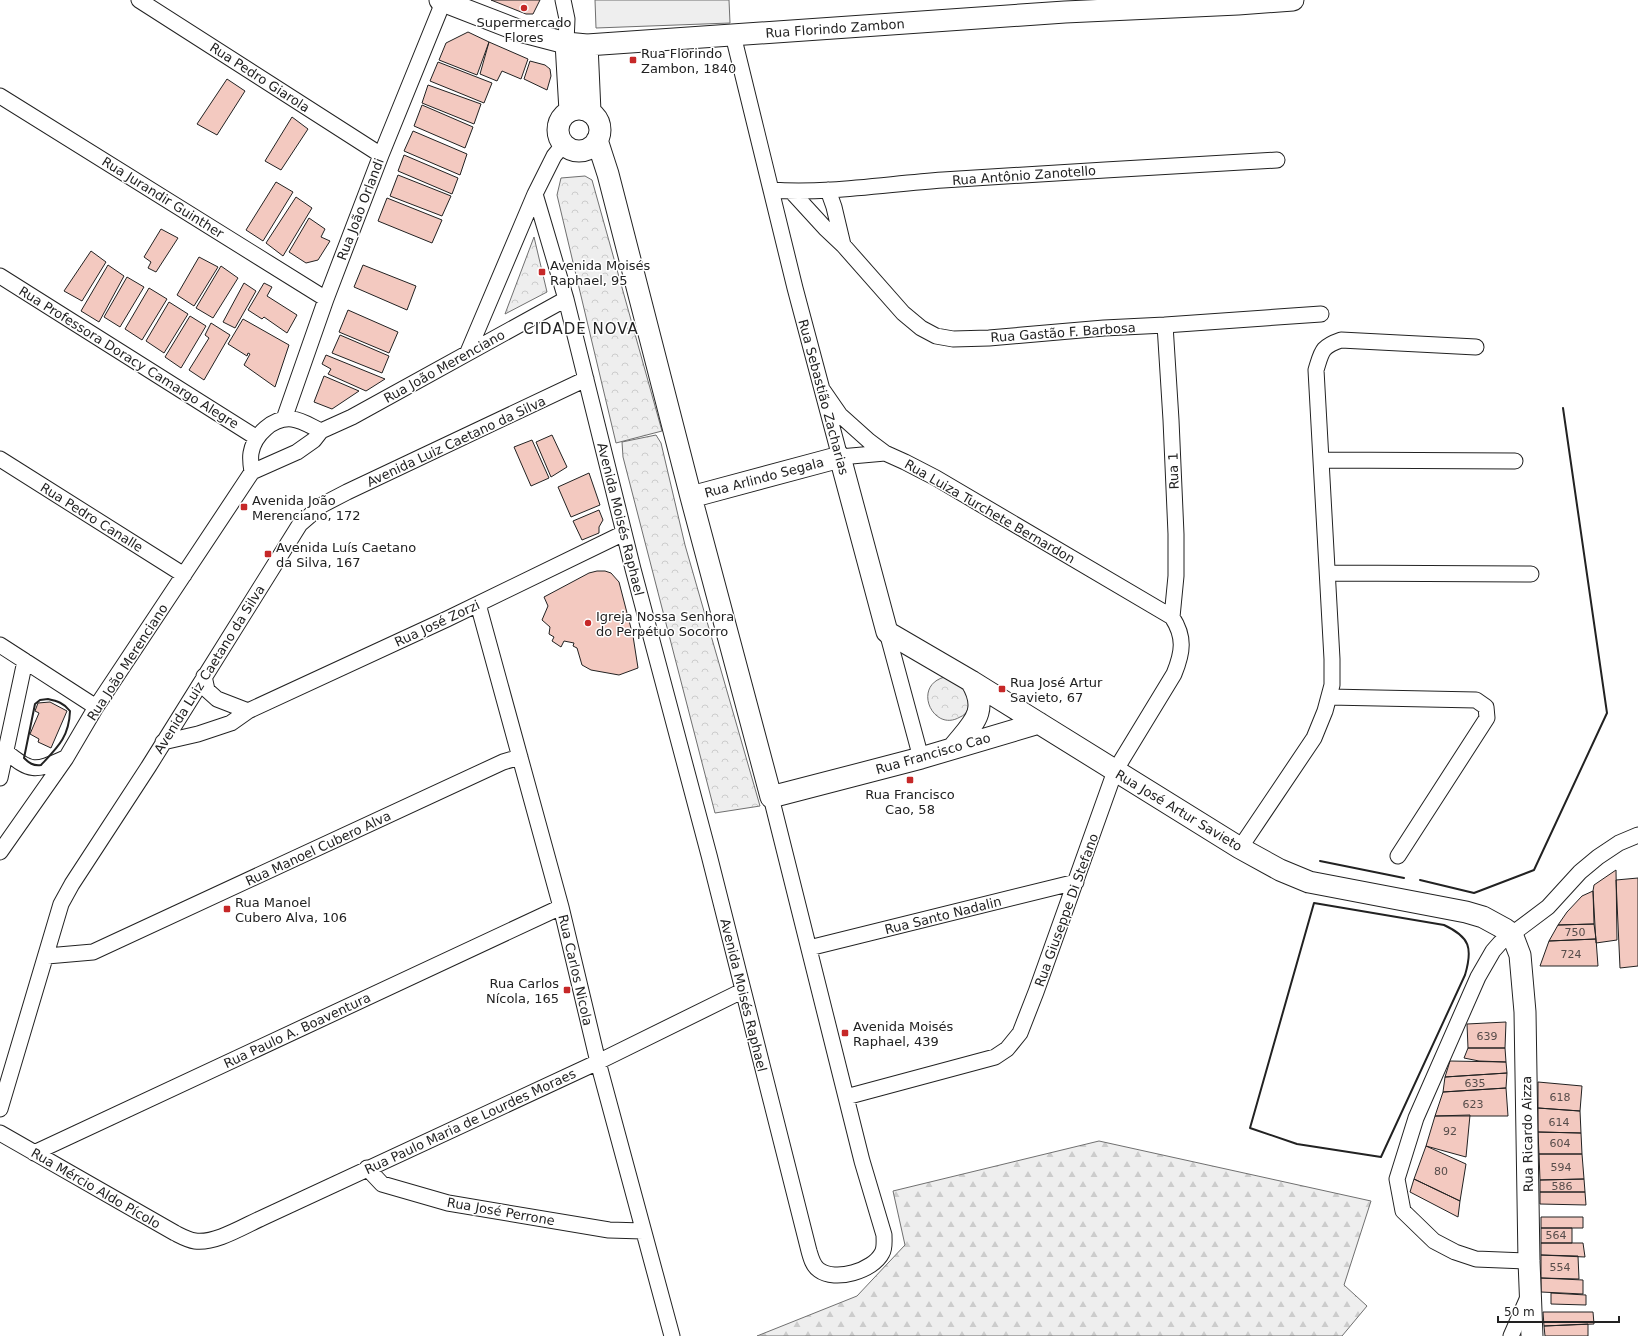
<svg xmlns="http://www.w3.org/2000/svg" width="1638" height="1336" font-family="'DejaVu Sans',sans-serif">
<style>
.grass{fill:#eee;stroke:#6f6f6f}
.forest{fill:url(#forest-firs);stroke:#6f6f6f}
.park{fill:url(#park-crowns);stroke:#6f6f6f}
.building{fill:#f3c9c0;stroke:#222}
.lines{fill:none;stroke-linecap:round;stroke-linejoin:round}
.street-casing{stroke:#222;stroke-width:17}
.secondary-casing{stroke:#222;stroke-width:23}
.street{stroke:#fff;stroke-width:15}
.secondary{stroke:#fff;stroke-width:21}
.wall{stroke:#222;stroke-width:2}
.poi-dot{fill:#c62828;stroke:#fff;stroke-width:1.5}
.labels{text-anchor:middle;stroke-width:3;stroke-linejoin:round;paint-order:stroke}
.number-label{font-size:11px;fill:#564c4a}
.poi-label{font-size:13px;fill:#222;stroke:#fff;text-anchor:start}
.street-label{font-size:13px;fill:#222;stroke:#fff}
.quarter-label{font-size:15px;letter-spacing:1px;fill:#222;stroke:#fff}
</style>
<defs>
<pattern id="forest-firs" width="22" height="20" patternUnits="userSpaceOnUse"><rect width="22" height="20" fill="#eee"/><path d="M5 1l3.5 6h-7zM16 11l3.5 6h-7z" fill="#ccc"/></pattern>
<pattern id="park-crowns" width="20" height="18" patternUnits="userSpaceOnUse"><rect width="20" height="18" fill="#eee"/><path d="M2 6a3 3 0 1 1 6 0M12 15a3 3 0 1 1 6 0" fill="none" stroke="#ccc"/></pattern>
</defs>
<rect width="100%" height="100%" fill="#fff"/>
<path class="grass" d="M595,0H729L730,23L596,28Z"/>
<path class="forest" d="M1099,1141L1371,1201L1344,1285L1367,1306L1342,1336H757L857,1296L905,1245L893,1191Z"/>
<path class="park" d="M585,176L592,180L662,431L616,443L557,195L561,178Z
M534,237L547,292L505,314Z
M656,435L661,443L685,545L760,806L715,813L623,457L622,442Z
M950,676L969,687C969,694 970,704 968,709C967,713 963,716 960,717C932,734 909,681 950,676Z"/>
<path class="building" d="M491,0H540L533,14H526Z
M468,32L489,42L477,75L439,60L446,43Z
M489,42L528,59L521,79L502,71L497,81L480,74Z
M530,61L545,65L550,69L551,76L547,90L524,79Z
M438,62L492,83L484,103L430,81Z
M227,79L245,91L217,135L197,124Z
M428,85L481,104L474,124L422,103Z
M422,105L473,127L465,148L414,126Z
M292,117L308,129L281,170L265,161Z
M413,131L467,154L460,175L404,151Z
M404,155L458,178L452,194L398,171Z
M398,175L451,196L442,216L390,196Z
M276,182L293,192L263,241L246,230Z
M296,197L312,208L283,256L266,243Z
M387,198L442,220L432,243L378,221Z
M309,218L325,229L321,237L330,241L318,260L306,263L289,252Z
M161,229L178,238L156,272L148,268L151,262L144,257Z
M91,251L106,262L82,301L64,291Z
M199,257L218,267L194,306L177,295Z
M108,265L124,276L99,322L81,311Z
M363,265L416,286L407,310L354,287Z
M221,266L238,278L213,318L196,308Z
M127,277L144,287L120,327L104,317Z
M244,283L256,291L235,328L223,322Z
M264,283L272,287L267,296L297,315L287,333L264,317L262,319L248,310Z
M149,288L167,299L142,340L125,329Z
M169,302L188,314L164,353L146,341Z
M348,310L398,332L389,353L339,332Z
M190,316L206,326L181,368L165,357Z
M243,319L289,345L275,387L244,365L250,354L248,353L247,356L228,344Z
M211,323L230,335L204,380L189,370L209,338L205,335Z
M340,335L389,356L382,373L332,353Z
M326,355L385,379L366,391L328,374L331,369L322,364Z
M324,376L359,391L332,409L314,402Z
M552,435L567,467L551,477L536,442Z
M532,440L549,478L531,486L514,447Z
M589,473L600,505L571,517L558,487Z
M599,510L603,520L599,527V533L582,540L573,521Z
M597,571H605L611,573L619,582L633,636L638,668L619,675L591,670L582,665L577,648L573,646L574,643L564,641L561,647L552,641L554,637L549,634L550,627L542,620L548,606L544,597L589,573Z
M50,702L67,711L51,748L38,742L39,739L30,734L39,713L35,711L38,703Z
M1616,870L1617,940L1596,943L1593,891L1594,885Z
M1638,878V966L1620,968L1616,880Z
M1593,891L1594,924L1558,925L1567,912L1582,896Z
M1594,924L1596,939L1549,941L1558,925Z
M1596,939L1598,966H1540L1549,941Z
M1506,1022L1505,1048H1468L1467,1024Z
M1468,1048H1505L1506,1062L1479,1061L1464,1058Z
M1450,1061L1506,1062L1507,1073L1445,1077Z
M1507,1073L1506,1088L1443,1092L1445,1077Z
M1538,1082L1582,1086L1580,1111L1538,1108Z
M1506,1088L1508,1116H1435L1443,1092Z
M1538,1108L1580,1111L1581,1133L1538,1132Z
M1470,1115L1466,1157L1426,1146L1435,1116Z
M1538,1132L1581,1133L1582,1154H1539Z
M1426,1146L1466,1164L1460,1201L1414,1179Z
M1539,1154H1582L1584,1179L1540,1180Z
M1414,1179L1460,1201L1458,1217L1410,1192Z
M1584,1179L1585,1192H1540V1180Z
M1540,1192H1585L1586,1205L1540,1204Z
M1541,1217H1583V1228H1541Z
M1541,1228H1572V1243H1541Z
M1541,1243H1583L1585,1257L1541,1255Z
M1541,1255L1578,1256L1579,1279L1541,1278Z
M1541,1278L1583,1280V1294L1541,1292Z
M1551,1293L1586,1295V1305L1551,1304Z
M1543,1312H1593L1594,1324L1544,1326Z
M1588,1324V1336H1545L1544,1326Z"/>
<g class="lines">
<defs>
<path id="street" d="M139,0L381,155
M563,0L567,19L566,43
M733,35L795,288L840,457L885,453
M0,96L326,299
M771,190C828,194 886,184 943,180C1054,173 1166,166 1277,160
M828,190L834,207L843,245
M792,192L825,228L843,245L903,313L921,328L936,336L953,339L989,338L1104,328L1165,325L1321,314
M535,194L566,299L633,569L709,855L809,1251C811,1258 813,1266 819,1270C835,1282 873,1271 882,1253C885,1248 884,1241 884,1235L862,1161L771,797
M0,276L257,438
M1165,325L1171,420L1176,534V576L1172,617
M468,352L535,194L554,156L564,144
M822,389L840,415L869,441L885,453L905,462L936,478L1172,617C1185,637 1183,652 1174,674L1115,771L1036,992L1020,1033L1007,1049L995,1057L846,1097
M284,419L326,299L381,155L444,0
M0,459L184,575
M1321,460L1515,461
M252,472C251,466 250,459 251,453C254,435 273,417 292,419C302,420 312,427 321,431
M1328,573L1531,574
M478,604L561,907L598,1062L672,1336
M887,632L921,758
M0,645L96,707
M204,676L207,690L217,699L248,711
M1329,697L1476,700L1486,707L1487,718L1398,856
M163,742L198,734L231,723L248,711L447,619L624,533
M5,751C31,772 34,772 65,758
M0,778L25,661
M1240,848L1314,738L1325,711L1332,685V659L1316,370C1322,351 1321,347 1341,340L1476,347
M0,852L66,758L96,707L252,472L297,452L314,440L321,431L352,417L566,299
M809,948L1076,882
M47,956L93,952L503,762L520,757
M0,1109L61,904L72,884L149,766L300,524L322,505L347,492L586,379
M0,1133L175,1233C181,1236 188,1240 195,1241C215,1244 244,1226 262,1218L598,1062L742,991
M34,1153L561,907
M367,1168L382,1184L448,1203L609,1230L643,1231
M1529,1261L1476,1259L1455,1252L1434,1241L1403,1211L1397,1179L1416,1118L1478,977L1493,951L1500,943L1548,907L1580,872L1598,857L1619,843L1638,835
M1511,1336L1529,1295"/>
<path id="secondary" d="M440,0L520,31L566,43L587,45L1065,12L1238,4L1293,0
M566,43L570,111
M587,45L590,112
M558 130a21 21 0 1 1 42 0a21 21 0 1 1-42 0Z
M597,140L608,174L691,497L771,797L921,758L1039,723
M691,497L840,457L887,632L971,681L1240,848L1280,870L1309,882L1466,912L1483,917L1505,929L1512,934L1520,955L1525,1012L1529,1261L1532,1336
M953,748C972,724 990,712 971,681"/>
</defs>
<use href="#street" class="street-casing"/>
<use href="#secondary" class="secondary-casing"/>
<use href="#street" class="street"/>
<use href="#secondary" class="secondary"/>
<path class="wall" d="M48,699C57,701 64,703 70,711C69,737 58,747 41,765C33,766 29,763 24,758L35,704L40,700Z
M1320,861L1404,878
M1420,880L1474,893L1534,870L1607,713L1563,408
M1314,903L1444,925C1470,937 1473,948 1465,975L1381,1157L1297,1144L1250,1128Z"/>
</g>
<g class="poi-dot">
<circle cx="524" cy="8" r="4"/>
<rect x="629" y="56" width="8" height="8" rx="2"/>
<rect x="538" y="268" width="8" height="8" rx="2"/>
<rect x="240" y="503" width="8" height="8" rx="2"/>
<rect x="264" y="550" width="8" height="8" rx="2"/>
<circle cx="588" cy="623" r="4"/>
<rect x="998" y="685" width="8" height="8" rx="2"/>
<rect x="906" y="776" width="8" height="8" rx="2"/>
<rect x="223" y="905" width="8" height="8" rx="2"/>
<rect x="563" y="986" width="8" height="8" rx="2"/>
<rect x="841" y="1029" width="8" height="8" rx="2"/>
</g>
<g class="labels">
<g class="number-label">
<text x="1575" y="936">750</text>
<text x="1571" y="958">724</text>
<text x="1487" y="1040">639</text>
<text x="1475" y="1087">635</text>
<text x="1560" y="1101">618</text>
<text x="1473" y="1108">623</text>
<text x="1559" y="1126">614</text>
<text x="1450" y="1135">92</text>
<text x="1560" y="1147">604</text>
<text x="1561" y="1171">594</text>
<text x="1441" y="1175">80</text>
<text x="1562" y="1190">586</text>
<text x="1556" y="1239">564</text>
<text x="1560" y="1271">554</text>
</g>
<g class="poi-label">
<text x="524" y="27" text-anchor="middle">Supermercado<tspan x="524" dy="15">Flores</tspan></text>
<text x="641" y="58">Rua Florindo<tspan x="641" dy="15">Zambon, 1840</tspan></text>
<text x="550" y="270">Avenida Moisés<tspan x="550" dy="15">Raphael, 95</tspan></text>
<text x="252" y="505">Avenida João<tspan x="252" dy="15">Merenciano, 172</tspan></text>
<text x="276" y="552">Avenida Luís Caetano<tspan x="276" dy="15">da Silva, 167</tspan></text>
<text x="596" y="621">Igreja Nossa Senhora<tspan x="596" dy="15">do Perpétuo Socorro</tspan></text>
<text x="1010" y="687">Rua José Artur<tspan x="1010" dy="15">Savieto, 67</tspan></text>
<text x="910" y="799" text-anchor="middle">Rua Francisco<tspan x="910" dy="15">Cao, 58</tspan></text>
<text x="235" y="907">Rua Manoel<tspan x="235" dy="15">Cubero Alva, 106</tspan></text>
<text x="559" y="988" text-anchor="end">Rua Carlos<tspan x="559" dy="15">Nícola, 165</tspan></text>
<text x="853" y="1031">Avenida Moisés<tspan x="853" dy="15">Raphael, 439</tspan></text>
</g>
<g class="street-label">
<text transform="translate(835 28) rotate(-4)" y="5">Rua Florindo Zambon</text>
<text transform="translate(260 77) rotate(33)" y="5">Rua Pedro Giarola</text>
<text transform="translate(1024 175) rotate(-4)" y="5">Rua Antônio Zanotello</text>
<text transform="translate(163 197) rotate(32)" y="5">Rua Jurandir Guinther</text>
<text transform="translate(360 209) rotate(-69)" y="5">Rua João Orlandi</text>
<text transform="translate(1063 332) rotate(-4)" y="5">Rua Gastão F. Barbosa</text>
<text transform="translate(129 357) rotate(32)" y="5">Rua Professora Doracy Camargo Alegre</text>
<text transform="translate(444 366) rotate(-29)" y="5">Rua João Merenciano</text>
<text transform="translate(824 397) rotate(75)" y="5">Rua Sebastião Zacharias</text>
<text transform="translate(456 441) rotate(-25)" y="5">Avenida Luiz Caetano da Silva</text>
<text transform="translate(1173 471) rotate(-92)" y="5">Rua 1</text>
<text transform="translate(764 477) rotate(-15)" y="5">Rua Arlindo Segala</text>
<text transform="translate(990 511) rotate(30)" y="5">Rua Luiza Turchete Bernardon</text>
<text transform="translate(92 517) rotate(32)" y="5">Rua Pedro Canalle</text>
<text transform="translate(621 519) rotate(76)" y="5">Avenida Moisés Raphael</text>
<text transform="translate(437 623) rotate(-25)" y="5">Rua José Zorzi</text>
<text transform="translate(127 662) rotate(-57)" y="5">Rua João Merenciano</text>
<text transform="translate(209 669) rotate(-58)" y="5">Avenida Luiz Caetano da Silva</text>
<text transform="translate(933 753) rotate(-16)" y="5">Rua Francisco Cao</text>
<text transform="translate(1179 810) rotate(31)" y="5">Rua José Artur Savieto</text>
<text transform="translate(318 848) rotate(-25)" y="5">Rua Manoel Cubero Alva</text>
<text transform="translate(1066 910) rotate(-70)" y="5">Rua Giuseppe Di Stefano</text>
<text transform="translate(943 915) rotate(-14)" y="5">Rua Santo Nadalin</text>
<text transform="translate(576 970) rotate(77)" y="5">Rua Carlos Nicola</text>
<text transform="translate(744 995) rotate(76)" y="5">Avenida Moisés Raphael</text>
<text transform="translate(297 1030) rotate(-25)" y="5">Rua Paulo A. Boaventura</text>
<text transform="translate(470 1121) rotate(-25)" y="5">Rua Paulo Maria de Lourdes Moraes</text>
<text transform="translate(1527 1134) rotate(-91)" y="5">Rua Ricardo Aizza</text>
<text transform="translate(96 1188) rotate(30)" y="5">Rua Mércio Aldo Pícolo</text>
<text transform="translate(501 1211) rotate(10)" y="5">Rua José Perrone</text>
</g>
<g class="quarter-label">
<text x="581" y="334">CIDADE NOVA</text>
</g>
</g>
<path d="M1498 1316v6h121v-6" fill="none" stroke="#222222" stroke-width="2"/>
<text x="1504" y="1316" font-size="12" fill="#222222" stroke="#ffffff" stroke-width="3" paint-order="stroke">50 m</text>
</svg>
